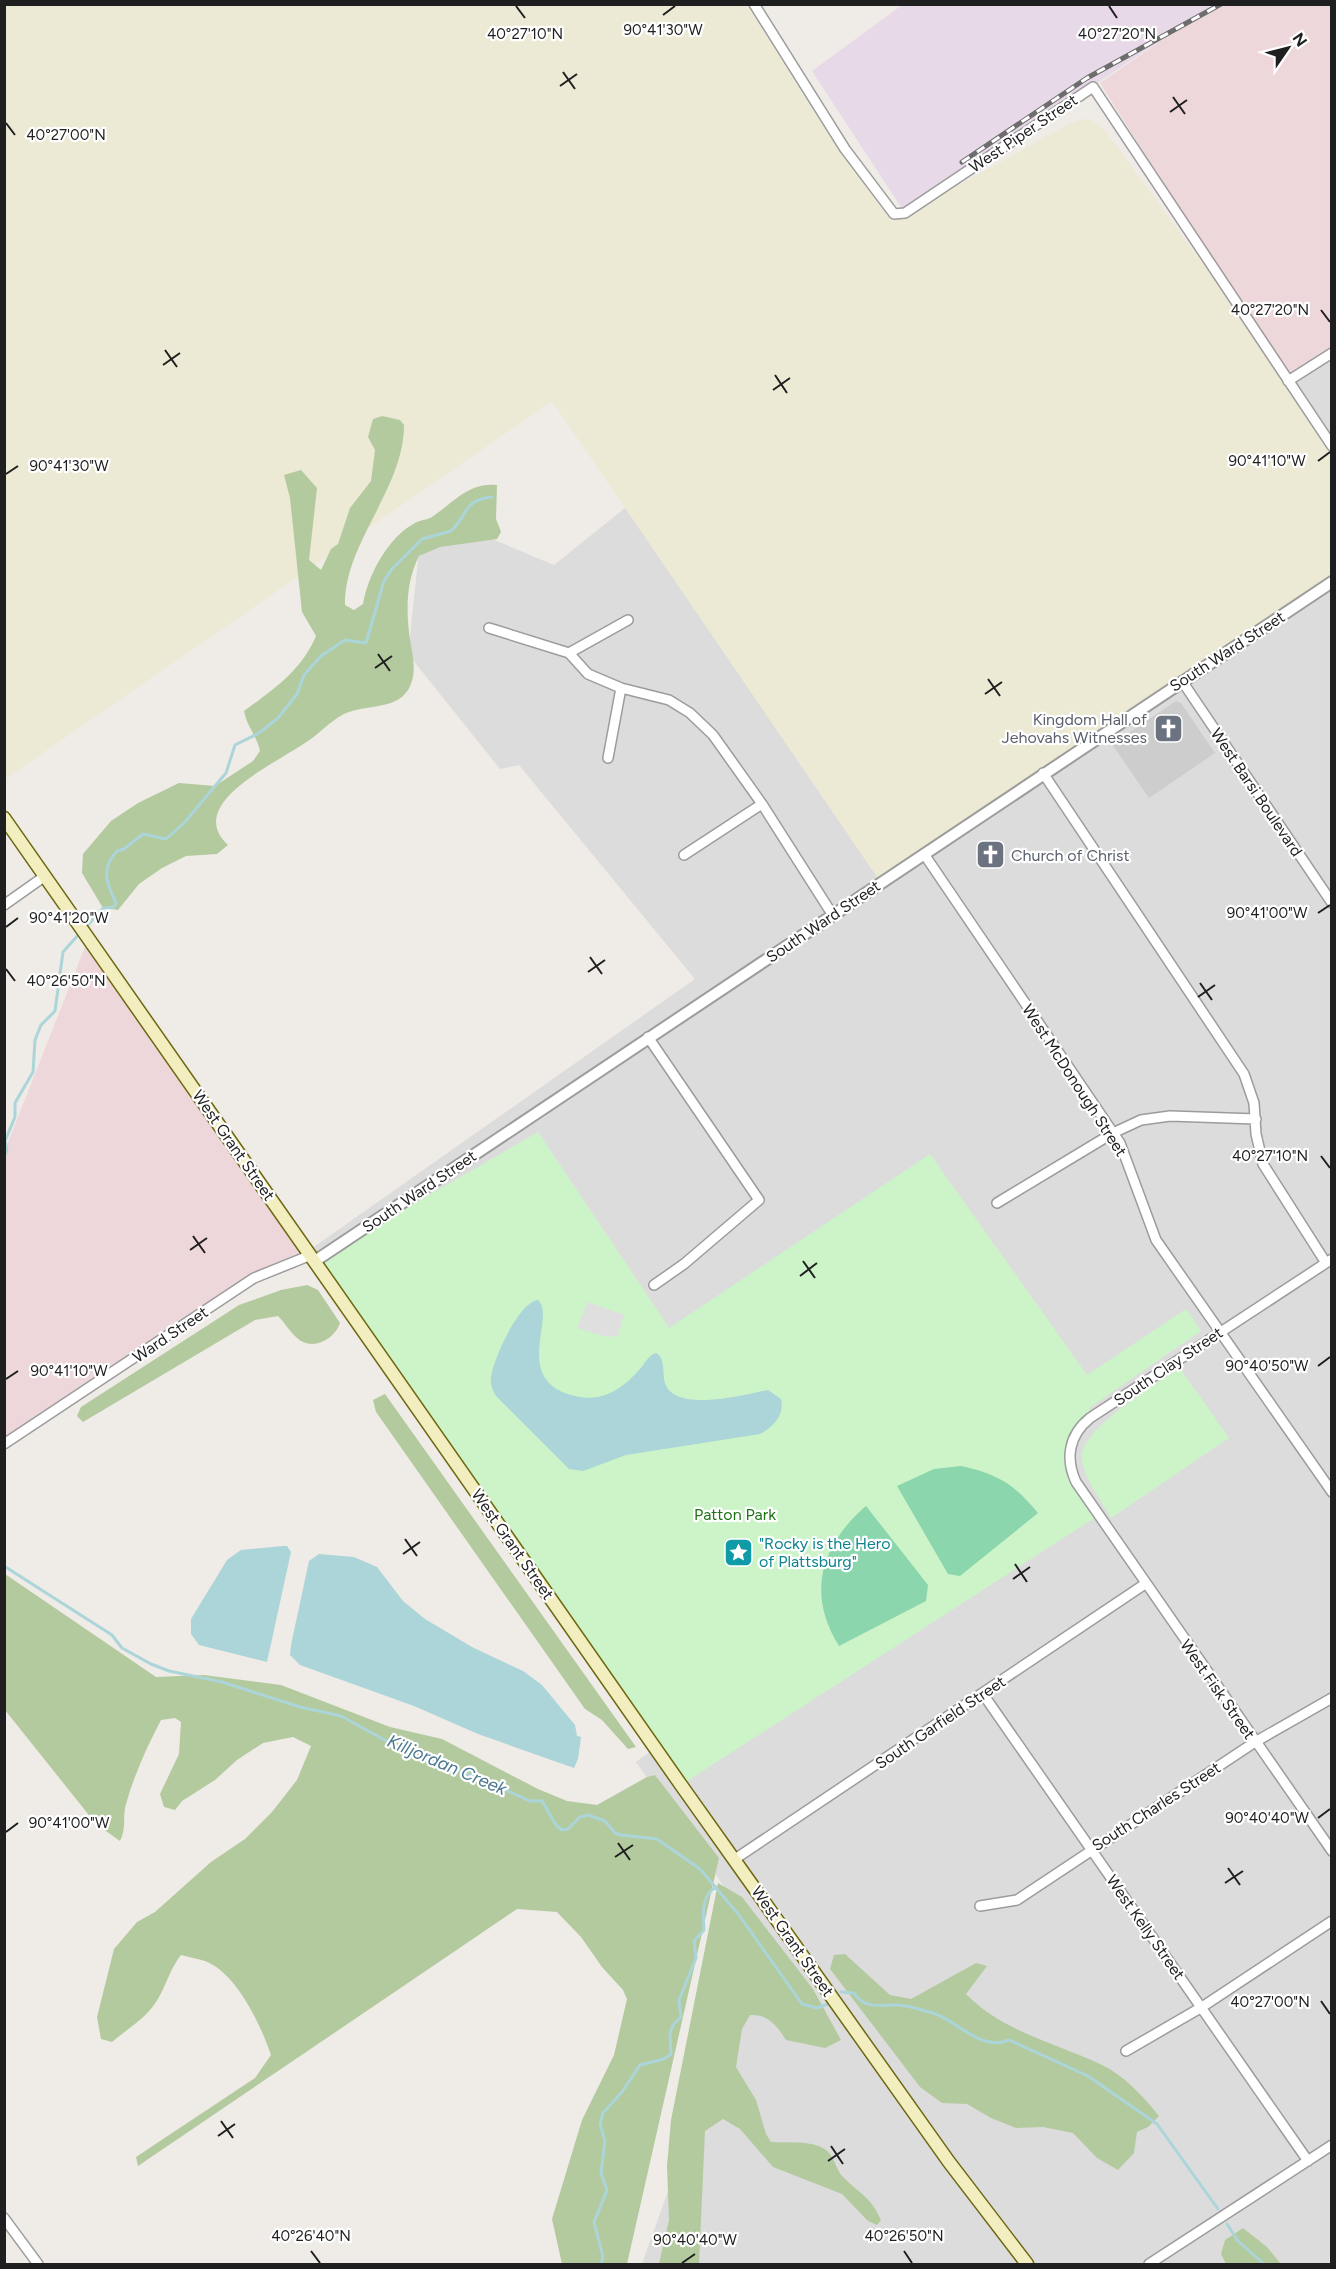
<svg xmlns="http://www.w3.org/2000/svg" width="1336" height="2269" font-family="Figtree,sans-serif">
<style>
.residential{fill:#dddcdc}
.commercial{fill:#eed7da}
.industrial{fill:#e7d9e7}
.religious{fill:#cdcdcd}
.farmland{fill:#ece9d4}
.forest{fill:#b3ca9f}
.park{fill:#ccf4c8}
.pitch{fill:#8cd6ad}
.parking{fill:#dfdfdf}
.water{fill:#abd5d8}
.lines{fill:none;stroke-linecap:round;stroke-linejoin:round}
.stream{stroke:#abd5d8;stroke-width:3}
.minor-casing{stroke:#9c9c9c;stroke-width:12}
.tertiary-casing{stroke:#9c9c9c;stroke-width:14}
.secondary-casing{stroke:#6c6710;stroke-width:15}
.minor{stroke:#fff;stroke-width:9}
.tertiary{stroke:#fff;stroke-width:10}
.secondary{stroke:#f3eec0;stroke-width:12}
.rail-casing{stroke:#6d6d6d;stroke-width:5}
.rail{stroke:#fff;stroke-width:3;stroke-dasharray:9;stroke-linecap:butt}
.ticks{fill:none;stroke:#1f1f1f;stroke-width:2}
.labels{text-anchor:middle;stroke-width:4.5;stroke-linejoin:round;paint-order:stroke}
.street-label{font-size:16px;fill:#1f1f1f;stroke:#fff}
.worship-label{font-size:16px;fill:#5b616d;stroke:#fff;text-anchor:end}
.park-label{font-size:16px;fill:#1e7417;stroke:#fff}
.culture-label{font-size:16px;fill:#0d838f;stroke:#fff;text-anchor:start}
.water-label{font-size:18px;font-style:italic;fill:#4b7890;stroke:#fff}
.ticks-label{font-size:15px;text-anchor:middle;fill:#1f1f1f;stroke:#fff;stroke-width:4.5;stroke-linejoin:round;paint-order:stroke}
</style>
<rect width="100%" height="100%" fill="#efebe6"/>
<path class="residential" d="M1331,353V446L1288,381Z
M625,508L1331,582V2264H642L756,1944L757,1933L636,1762L655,1748L308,1251L695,979L519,765L500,769L408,654L419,552L478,533L554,565Z"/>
<path class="commercial" d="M1213,5H1331V353L1288,381L1100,83Z
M89,937L311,1255L254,1278L5,1444V1150Z"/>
<path class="industrial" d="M902,5H1213L905,213L812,71Z"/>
<path class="religious" d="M1176,701L1181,703L1215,753L1149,798L1112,744Z"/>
<path class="farmland" d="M5,5H747L828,134L892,222L1073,122L1083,119L1093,121L1104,129L1288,381L1331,446V582L881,883L552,401L5,779Z"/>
<path class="forest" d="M382,416L400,420L404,425C404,489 344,543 345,605L354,610L363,604C368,575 388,537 415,523C420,520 427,520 432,517C454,502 469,482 497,485L496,519L501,532L497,539L440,547L419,556C407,580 406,605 409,632C411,651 419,672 408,690C395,711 361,704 342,715C328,723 318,735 305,743C278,762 183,804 228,845L217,854L186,856L162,868L139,884L118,910L103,908L82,873L83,854L111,821L138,803L179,783L215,786L253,761L260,751C257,736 247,727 244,711C274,689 301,671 316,636L302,612L290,498L284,475L301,470L317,488L309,560L321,570L331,549L338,544L350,508L371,481L375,450L368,437L373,419Z
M307,1285L318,1290L340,1323C335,1339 312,1352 297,1338C290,1332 285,1323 278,1316L255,1320L83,1422L77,1416L81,1407L239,1305L281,1290Z
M385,1394L636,1747L628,1749L602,1720L585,1709L376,1412L373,1400Z
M5,1574L156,1677L204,1675L281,1685L390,1727L442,1739L538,1789L567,1801L597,1805L647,1777L655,1775L719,1858L627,2264H562L552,2219L582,2120L614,2055L627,1999L623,1990L602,1967L581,1937L557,1912L517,1909L138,2166L136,2157L255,2078L271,2055C261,2026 240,1981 213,1965C204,1959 191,1958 181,1955C169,1970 165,1990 154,2005C143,2020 126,2030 112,2042L101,2039L97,2017L114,1949L137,1922L155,1912L211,1862L245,1839L272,1812L297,1780L311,1746L293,1737L263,1743L237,1760L215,1780L182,1801L175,1810L164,1807L160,1794L179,1754L181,1722L175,1718L161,1720C147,1747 134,1775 126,1804C122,1817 127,1828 120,1841L96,1824L5,1710Z
M718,1883L742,1897L813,1989L841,2040L825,2048L786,2040C777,2026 768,2014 750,2015L742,2029L736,2067L756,2100L766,2134L771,2142C788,2143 819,2139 830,2154C835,2161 838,2173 844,2178C860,2194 871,2197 881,2220L877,2225L868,2221L842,2194L773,2167L740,2129L723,2119L705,2131L699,2264H659L669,2220L667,2166L671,2120Z
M845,1954L890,1995L911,1999L976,1963L987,1966L966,1994C1002,2031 1055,2043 1100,2064C1124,2075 1143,2096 1159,2116L1148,2127L1137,2132L1134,2153L1118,2170L1097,2158L1073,2133L1043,2127L1016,2128L991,2118L967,2104L942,2103L920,2087L830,1969L834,1955Z
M1243,2228L1267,2247L1281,2264H1226L1221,2254L1225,2240Z"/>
<path class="park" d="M538,1132L669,1328L930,1154L1087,1375L1186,1309L1201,1331L1089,1408L1090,1418L1084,1423L1069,1463L1099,1515L681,1785L315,1261Z
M1180,1368L1229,1438L1111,1518C1102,1501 1085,1480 1082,1460C1077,1430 1157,1384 1180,1368Z"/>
<path class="pitch" d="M961,1466C998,1474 1014,1484 1038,1513L960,1576L948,1574L897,1486L934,1469Z
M866,1506L928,1585L926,1601L839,1646C806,1593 821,1545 866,1506Z"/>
<path class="parking" d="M588,1302L624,1315L618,1336L607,1337L577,1328Z"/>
<path class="water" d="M538,1300C557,1316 510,1381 575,1396C603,1403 623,1388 640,1369C645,1363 649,1355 656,1353C666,1358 662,1373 665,1383C675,1414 747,1394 768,1390L781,1399C785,1415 773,1427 760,1434L626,1455L583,1471L569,1469L496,1396C493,1391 490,1385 491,1378C493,1359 519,1302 538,1300Z
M283,1546H287L291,1552L267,1662L199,1645L191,1634V1619L227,1560L241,1550Z
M319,1554L354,1557L377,1567L403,1601L425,1619L472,1647L523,1671L542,1685L575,1725L577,1736L581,1737L578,1759L574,1768L478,1734L414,1706L300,1665L290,1655L291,1645L309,1561Z"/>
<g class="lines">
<path class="stream" d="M86,927L103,908L114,907L116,903C107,884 100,869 117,851L124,849L143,834L166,839L184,823L226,773L235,745L259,733L278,718L297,694L304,675L321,656L345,640L366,643L384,581L392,569L422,539L451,531C468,515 463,500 492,497
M4,1157L7,1150L5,1141L15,1117V1103L33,1072L35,1040L41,1025L55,1011L63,952L79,934
M4,1566L112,1635L122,1648L151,1664L169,1671L222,1682L300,1707L341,1716L410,1754L476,1777L530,1801H542L556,1825L562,1830L568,1829L580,1817L588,1815L605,1821L615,1833L621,1835L657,1839L700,1869L739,1915L802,2004L817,2008L828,2004
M841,1992L854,1993C863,2009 882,2005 896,2005C908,2005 921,2010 933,2013C958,2021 981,2052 1009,2040L1088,2076L1157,2124L1218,2209
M1227,2224L1238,2241L1264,2264
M601,2264L603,2257L594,2222L607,2190L601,2173L605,2141L600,2124L603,2113L622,2092L640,2065L664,2059L671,2054L670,2033L673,2025L681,2017L679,2000L696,1958L694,1941L704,1930C703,1915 701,1895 716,1887"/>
<defs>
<path id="minor" d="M754,4L845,149L894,214L905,213L1093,87L1332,446
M1288,381L1332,353
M489,628L569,653L588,674L621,688L669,700L690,713L713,735L762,804L832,914
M569,653L628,620
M1182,681L1332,903
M608,758L621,688
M1043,773L1244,1074L1254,1103L1256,1134L1263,1164L1326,1263
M924,854L1120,1143L1156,1240L1332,1492
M684,855L762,804
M4,905L45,876
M648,1037L759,1200L684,1264L654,1285
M997,1203L1113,1133L1141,1120L1170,1116L1256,1119
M1332,1259L1090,1418C1069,1435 1065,1458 1076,1482L1332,1851
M4,1444L254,1278L311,1255
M983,1694L1308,2161
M735,1859L1145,1584
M980,1906L1017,1900L1255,1742L1332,1698
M1126,2051L1202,2007L1332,1921
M4,2218L38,2264
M1149,2264L1332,2145"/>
<path id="tertiary" d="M315,1261L1332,582"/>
<path id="secondary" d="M4,818L681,1785L949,2162L1027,2264"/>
</defs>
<use href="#minor" class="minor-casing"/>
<use href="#tertiary" class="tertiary-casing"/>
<use href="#secondary" class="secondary-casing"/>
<use href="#minor" class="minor"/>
<use href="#tertiary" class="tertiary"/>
<use href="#secondary" class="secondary"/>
<defs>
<path id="rail" d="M962,162L1087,78L1221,4"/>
</defs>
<use href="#rail" class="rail-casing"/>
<use href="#rail" class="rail"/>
</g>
<path class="ticks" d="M516,6L525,18M1109,6L1117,18M663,15L675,6M563,72L575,89M560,86L577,74M1173,97L1185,114M1170,112L1187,100M6,123L15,135M1321,310L1330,322M165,350L177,367M163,365L180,353M775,375L787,393M773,390L790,378M1318,461L1330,452M6,474L18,466M378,654L390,671M375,668L392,656M988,679L1000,696M985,694L1002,682M1318,913L1330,905M6,927L18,918M590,957L602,974M6,969L15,981M588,972L605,960M1200,983L1212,1000M1198,997L1215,985M1321,1156L1330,1168M193,1236L205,1253M190,1250L207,1238M803,1261L815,1278M800,1276L817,1263M1318,1366L1330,1357M6,1379L18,1371M405,1539L417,1556M403,1554L420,1542M1015,1564L1027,1582M1013,1579L1030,1567M1318,1818L1330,1809M6,1832L18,1823M618,1843L630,1860M615,1857L633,1845M1228,1868L1240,1885M1225,1883L1243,1871M1321,2001L1330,2014M221,2121L233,2138M218,2136L235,2124M831,2146L843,2164M828,2161L845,2149M311,2251L320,2263M904,2251L912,2263M682,2263L695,2254"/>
<defs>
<symbol id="church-square" viewBox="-11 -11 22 22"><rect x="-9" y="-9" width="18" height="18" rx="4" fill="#6b7280" stroke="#fff"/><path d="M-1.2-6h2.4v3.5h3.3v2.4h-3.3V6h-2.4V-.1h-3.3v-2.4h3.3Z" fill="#fff"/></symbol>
<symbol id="sight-square" viewBox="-11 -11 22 22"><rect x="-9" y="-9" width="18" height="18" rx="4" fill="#0f9aa8" stroke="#fff"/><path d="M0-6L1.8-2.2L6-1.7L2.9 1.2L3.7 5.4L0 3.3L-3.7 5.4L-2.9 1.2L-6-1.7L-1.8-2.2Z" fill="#fff"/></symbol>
</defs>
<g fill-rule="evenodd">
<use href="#church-square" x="1152" y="712" width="33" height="33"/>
<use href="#church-square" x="974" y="838" width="33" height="33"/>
<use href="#sight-square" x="722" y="1536" width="33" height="33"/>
</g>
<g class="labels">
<g class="street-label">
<text transform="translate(1023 133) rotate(-34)" y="6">West Piper Street</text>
<text transform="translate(1227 651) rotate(-33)" y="6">South Ward Street</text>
<text transform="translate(1257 792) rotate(56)" y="6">West Barsi Boulevard</text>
<text transform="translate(823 921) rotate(-34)" y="6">South Ward Street</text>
<text transform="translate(1075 1080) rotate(57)" y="6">West McDonough Street</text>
<text transform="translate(234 1145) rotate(55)" y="6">West Grant Street</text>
<text transform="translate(419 1191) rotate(-34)" y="6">South Ward Street</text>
<text transform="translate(170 1334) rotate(-34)" y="6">Ward Street</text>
<text transform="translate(1168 1366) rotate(-34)" y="6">South Clay Street</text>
<text transform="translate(513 1544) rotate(55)" y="6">West Grant Street</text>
<text transform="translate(1218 1689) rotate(55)" y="6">West Fisk Street</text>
<text transform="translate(940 1722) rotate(-34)" y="6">South Garfield Street</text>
<text transform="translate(1156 1806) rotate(-33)" y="6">South Charles Street</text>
<text transform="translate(1146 1927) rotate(55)" y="6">West Kelly Street</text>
<text transform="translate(793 1941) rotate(55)" y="6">West Grant Street</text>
</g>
<g class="worship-label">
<text x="1147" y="725">Kingdom Hall of<tspan x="1147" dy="18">Jehovahs Witnesses</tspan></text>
<text x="1011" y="861" text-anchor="start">Church of Christ</text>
</g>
<g class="park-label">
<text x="735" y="1520">Patton Park</text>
</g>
<g class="culture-label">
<text x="759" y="1549">"Rocky is the Hero<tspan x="759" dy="18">of Plattsburg"</tspan></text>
</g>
<g class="water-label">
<text transform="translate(447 1765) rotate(23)" y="6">Killjordan Creek</text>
</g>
</g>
<g class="ticks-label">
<text x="663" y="35">90°41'30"W</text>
<text x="525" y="39">40°27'10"N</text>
<text x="1117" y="39">40°27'20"N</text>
<text x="66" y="140">40°27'00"N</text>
<text x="1270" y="315">40°27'20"N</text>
<text x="1267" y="466">90°41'10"W</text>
<text x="69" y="471">90°41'30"W</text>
<text x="1267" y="918">90°41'00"W</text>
<text x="69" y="923">90°41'20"W</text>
<text x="66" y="986">40°26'50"N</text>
<text x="1270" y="1161">40°27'10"N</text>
<text x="1267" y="1371">90°40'50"W</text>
<text x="69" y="1376">90°41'10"W</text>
<text x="1267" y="1823">90°40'40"W</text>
<text x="69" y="1828">90°41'00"W</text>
<text x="1270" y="2007">40°27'00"N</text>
<text x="311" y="2241">40°26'40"N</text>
<text x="904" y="2241">40°26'50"N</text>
<text x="695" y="2245">90°40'40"W</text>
</g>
<rect width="1336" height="2269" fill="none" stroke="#1f1f1f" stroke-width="12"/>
<g transform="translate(1288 48) rotate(55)" stroke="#ffffff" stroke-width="4.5" paint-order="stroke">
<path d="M0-4.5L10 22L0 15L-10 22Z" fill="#1f1f1f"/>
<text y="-9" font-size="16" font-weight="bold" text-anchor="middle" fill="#1f1f1f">N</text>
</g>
</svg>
